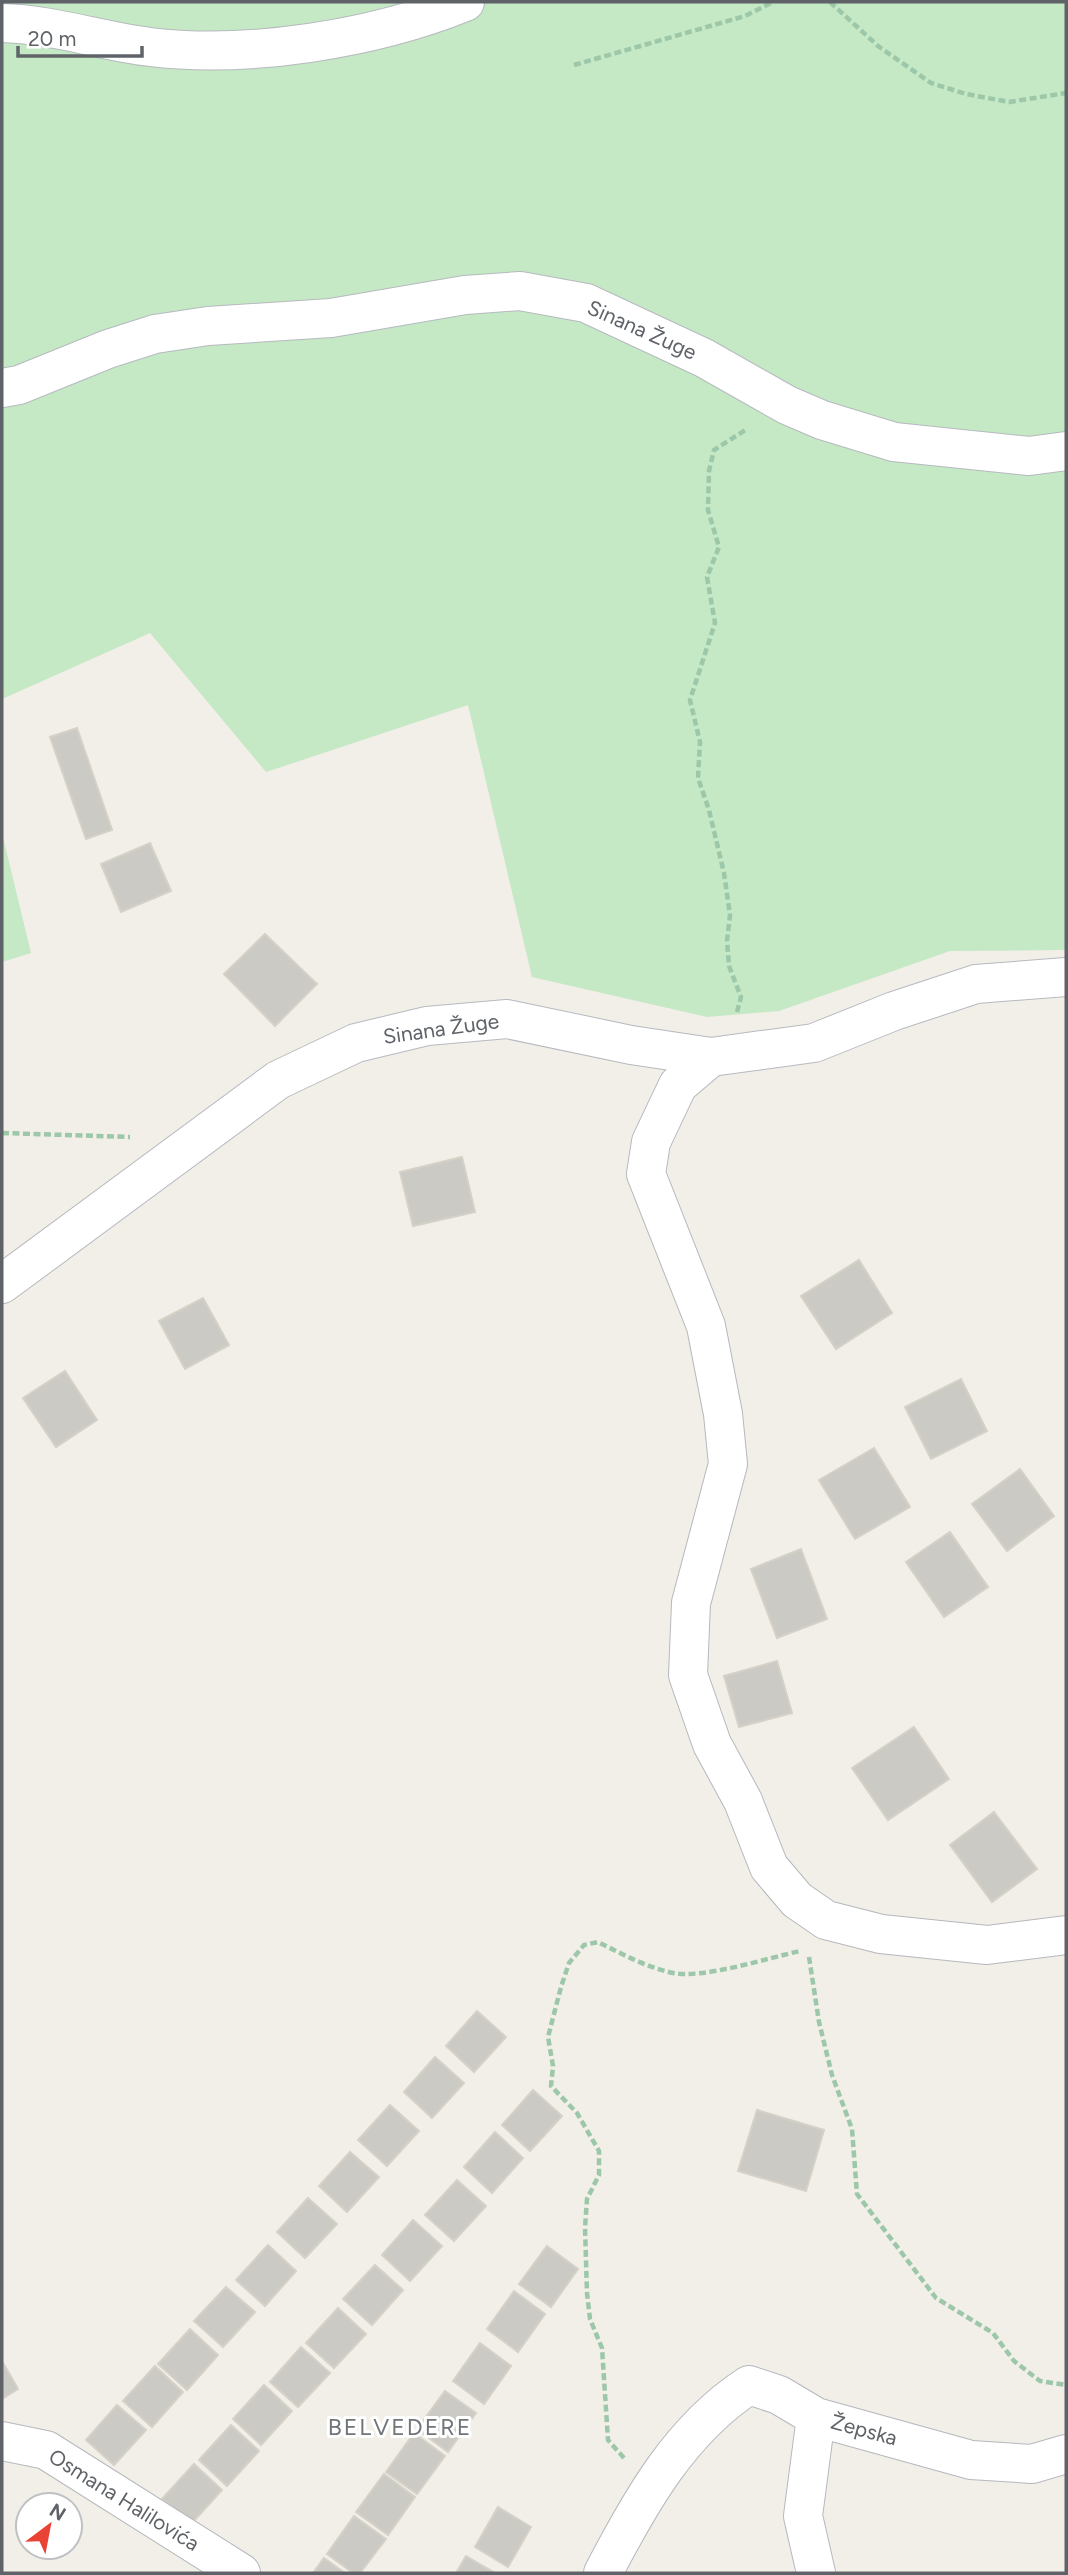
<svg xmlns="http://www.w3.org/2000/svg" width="1068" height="2575" font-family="Figtree,sans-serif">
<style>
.green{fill:#c5e8c5}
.building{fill:#cccac5;stroke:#d6d1c6;stroke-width:2}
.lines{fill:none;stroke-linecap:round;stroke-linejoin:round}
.street-casing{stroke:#b5b8bc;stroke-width:40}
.secondary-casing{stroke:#b6babf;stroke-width:40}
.path{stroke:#9cc7a9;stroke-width:4.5;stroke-dasharray:7 3.5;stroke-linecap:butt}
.street{stroke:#fff;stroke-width:38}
.secondary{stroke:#fff;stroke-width:38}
.labels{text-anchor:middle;stroke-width:6;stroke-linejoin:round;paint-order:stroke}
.street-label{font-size:21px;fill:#5f6368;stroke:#fff}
.neighbourhood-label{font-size:23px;letter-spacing:2px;fill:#70757a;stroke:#fff}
</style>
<rect width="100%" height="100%" fill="#f1efe8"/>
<path class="green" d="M2,2H1066V950L950,951L779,1011L707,1017L532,977L468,705L266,772L150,633L2,699Z
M2,833L31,953L2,962Z"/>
<path class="building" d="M77,728L112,830L86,839L50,737Z
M150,843L171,891L121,912L101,864Z
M265,934L317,984L275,1026L224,974Z
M462,1157L475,1212L413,1226L400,1172Z
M859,1260L892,1313L836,1349L801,1296Z
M203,1298L229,1345L185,1369L159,1321Z
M65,1371L97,1420L56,1447L23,1398Z
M961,1379L987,1431L931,1459L905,1407Z
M874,1448L910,1507L855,1539L819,1480Z
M1020,1469L1054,1516L1007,1551L972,1504Z
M950,1532L988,1587L944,1617L906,1562Z
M801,1549L827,1619L777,1638L751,1569Z
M777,1661L792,1713L739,1727L724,1676Z
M914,1727L949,1779L888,1820L852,1768Z
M994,1812L1037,1869L992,1902L950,1845Z
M477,2011L506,2037L474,2072L446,2046Z
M435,2057L464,2083L432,2118L404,2092Z
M533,2090L562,2116L530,2151L502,2125Z
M390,2105L419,2131L387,2166L358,2140Z
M757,2110L824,2130L806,2191L738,2171Z
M495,2132L523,2158L492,2193L464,2167Z
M350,2152L379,2177L347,2212L319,2186Z
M457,2180L486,2206L454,2241L425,2215Z
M308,2198L337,2224L305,2258L277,2232Z
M413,2220L442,2246L410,2281L382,2255Z
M268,2245L296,2271L265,2306L236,2280Z
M547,2246L578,2269L551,2307L519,2284Z
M375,2265L403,2290L372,2325L343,2299Z
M226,2287L255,2312L223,2347L194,2321Z
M514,2291L545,2314L518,2352L487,2329Z
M338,2308L366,2334L334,2368L306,2343Z
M190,2329L218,2355L187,2390L158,2364Z
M480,2343L511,2366L484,2404L453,2381Z
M301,2347L330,2373L298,2407L270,2382Z
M2,2361L18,2389L2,2399Z
M155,2366L183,2392L152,2427L123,2401Z
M264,2385L292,2411L261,2445L233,2419Z
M445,2391L476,2413L448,2452L417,2429Z
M117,2405L146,2430L114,2465L86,2440Z
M231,2425L259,2451L227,2486L199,2460Z
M414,2433L445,2456L417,2494L386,2472Z
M194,2464L222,2490L191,2524L162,2499Z
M384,2474L415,2497L388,2535L356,2512Z
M498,2507L531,2527L508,2567L475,2547Z
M354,2516L386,2539L360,2573H353L327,2554Z
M466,2556L495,2573H456Z
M324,2558L345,2573H313Z"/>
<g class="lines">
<defs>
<path id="street" d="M711,1057L678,1085L651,1142L646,1174L706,1326L723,1414L728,1464L691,1603L688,1675L712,1744L743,1801L769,1867L797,1900L826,1920L881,1934L987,1945L1066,1935
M2,2441L46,2450L241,2573
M603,2573C640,2502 680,2430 749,2385L779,2395L816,2417
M816,2573L803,2516L816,2417L971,2460L1032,2464L1066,2454"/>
<path id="secondary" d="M2,23C52,24 100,41 150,47C248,59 374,39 465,2
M2,388L19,385L108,349L155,334L208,326L331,318L465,295L520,291L586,303L704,358L787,405L822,420L894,442L1029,456L1066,451
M2,1284L278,1080L356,1043L427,1026L507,1019L631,1045L711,1057L814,1043L894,1011L976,984L1066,977"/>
</defs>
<use href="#street" class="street-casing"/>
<use href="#secondary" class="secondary-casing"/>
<path class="path" d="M830,2L878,46L931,83L966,94L1009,102L1066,93
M574,65L745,16L773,2
M737,1012L741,997L729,966L727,941L730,915L724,873L709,810L698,778L700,742L690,700L715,623L707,577L719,547L708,510L709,471L714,450L747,429
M2,1133L130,1137
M809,1957L819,2022L832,2075L852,2129L857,2194L936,2298L993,2333L1014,2361L1040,2381L1066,2385
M624,2458L608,2440L602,2348L590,2319L587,2293L585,2228L587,2199L599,2175V2151L577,2113L551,2086L553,2066L548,2037L561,1987L569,1963L584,1945L598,1942C622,1954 646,1967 673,1973C703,1979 768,1958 800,1951"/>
<use href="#street" class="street"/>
<use href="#secondary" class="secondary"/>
</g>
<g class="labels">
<g class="street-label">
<text transform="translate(642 330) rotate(24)" y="7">Sinana Žuge</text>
<text transform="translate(441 1029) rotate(-8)" y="7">Sinana Žuge</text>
<text transform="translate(864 2430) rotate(15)" y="7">Žepska</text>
<text transform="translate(124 2500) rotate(32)" y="7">Osmana Halilovića</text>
</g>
<g class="neighbourhood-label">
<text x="400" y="2435">BELVEDERE</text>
</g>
</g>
<rect width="1068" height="2575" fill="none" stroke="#5f6368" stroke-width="7"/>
<g transform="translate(49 2526) rotate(32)"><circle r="33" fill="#ffffff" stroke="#bfc1c3" stroke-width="2"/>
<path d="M0-5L12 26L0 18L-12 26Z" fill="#ea4335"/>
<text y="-10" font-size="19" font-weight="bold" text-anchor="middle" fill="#5f6368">N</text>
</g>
<path d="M18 46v10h124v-10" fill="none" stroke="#5f6368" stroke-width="3.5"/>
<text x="28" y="46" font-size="21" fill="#5f6368" stroke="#ffffff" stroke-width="5" paint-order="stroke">20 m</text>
</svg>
